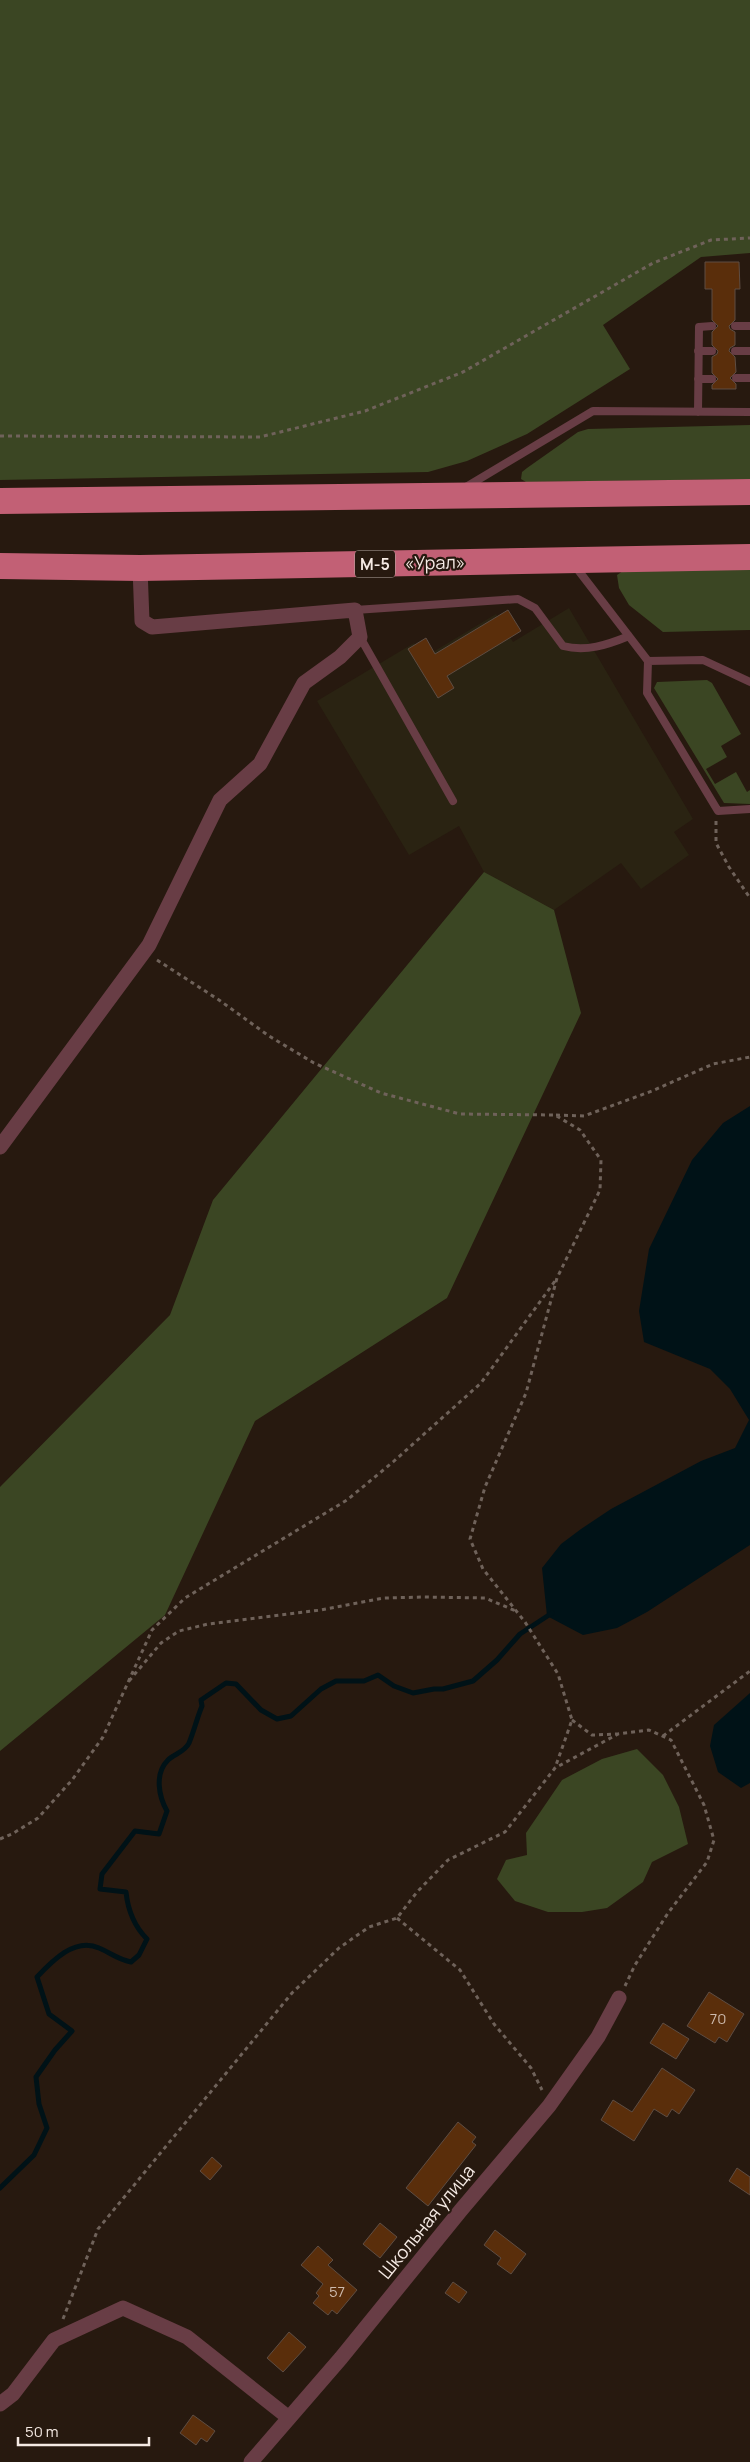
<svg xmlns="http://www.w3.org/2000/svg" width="750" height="2462" font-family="Manrope,sans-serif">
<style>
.industrial{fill:#2a2312}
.green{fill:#3b4623}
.water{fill:#001217}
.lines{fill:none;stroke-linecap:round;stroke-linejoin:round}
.stream{stroke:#001217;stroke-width:5}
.building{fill:#5a2e0b;stroke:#5e4d43}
.path{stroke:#6f625a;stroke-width:3;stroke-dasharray:4 4;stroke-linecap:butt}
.service{stroke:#683d45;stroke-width:8}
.minor{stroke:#683d45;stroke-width:15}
.trunk{stroke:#c26075;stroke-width:26}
.labels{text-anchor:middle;stroke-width:4.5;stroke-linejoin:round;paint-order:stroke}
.number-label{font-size:15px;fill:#cebbae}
.shield{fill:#27190f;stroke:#b7aba4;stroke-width:1}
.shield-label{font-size:16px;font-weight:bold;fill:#f5eae4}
.street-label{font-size:18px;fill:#f5eae4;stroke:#27190f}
</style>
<rect width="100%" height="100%" fill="#27190f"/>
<path class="industrial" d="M569,608L693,819L674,832L689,855L641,889L621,863L554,910L484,872L459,826L409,855L317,701L414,643L423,658L496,614L513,642Z"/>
<path class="green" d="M0,0H750V253L701,257L603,325L630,369L527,434L467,461L428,472L0,480Z
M750,425V479L526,482L521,479L522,472L527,468L578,432L588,429Z
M750,567V630L663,632L629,605L619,588L617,575L626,569Z
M707,680L712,683L741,734L721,746L727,757L706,769L715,784L736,772L747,792L750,790V804L724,803L654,688L657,682Z
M484,872L554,910L581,1013L447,1298L255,1421L165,1615L0,1751V1487L170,1315L213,1200Z
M637,1749L663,1775L679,1807L688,1844L652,1862L643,1882L607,1908L582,1912H548L515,1901L497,1879L506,1860L527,1855L526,1833L562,1780L602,1759Z"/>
<path class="water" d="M750,1106V1545L647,1612L617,1628L583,1635L547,1616L542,1568L561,1544L581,1529L611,1509L701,1461L735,1448L749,1420L730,1389L710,1369L644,1342L639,1311L649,1249L692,1160L723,1123Z
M750,1693V1783L741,1788L718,1772L710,1746L714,1725Z"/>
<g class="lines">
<path class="stream" d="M0,2188L34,2155L47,2128L39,2104L36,2077L55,2050L72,2031L49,2014L37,1977C52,1961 75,1937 99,1948C111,1953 117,1959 131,1962L139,1955L147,1939C134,1926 128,1911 126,1892L100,1889L102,1874L135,1831L159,1834L167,1811C159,1797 154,1774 168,1760C174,1754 185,1752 189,1743C194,1731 197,1718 202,1706L201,1700L226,1683L236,1684L261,1710L277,1719L291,1716L321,1689L336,1681H364L378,1675L394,1686L413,1693L434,1689H443L473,1681L497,1660L520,1634L552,1613"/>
</g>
<path class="building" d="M705,262H739L740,289H735V320L729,326L730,329L735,332V345L730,348L729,351L735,357L736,372L730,378L736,384V389H712V385L718,379L712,373V357L717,354L718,351L712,345V332L718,326L712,320V289H705Z
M508,610L521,631L447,676L454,688L438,698L408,649L426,638L435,654Z
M709,1992L744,2014L727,2042L719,2037L715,2043L687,2026Z
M663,2023L689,2039L676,2059L650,2043Z
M662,2068L695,2090L679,2114L672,2109L667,2117L654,2109L634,2141L601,2120L613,2100L632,2112Z
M458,2122L476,2137L472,2142L476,2145L428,2206L406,2188Z
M212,2157L222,2166L210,2180L200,2171Z
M737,2168L750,2177V2195L729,2181Z
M380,2223L397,2237L380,2258L363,2244Z
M495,2230L526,2254L511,2274L497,2264L501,2258L484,2245Z
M318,2246L333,2260L328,2265L357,2290L337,2314L332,2310L328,2315L313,2303L319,2296L316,2293L323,2284L301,2265Z
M453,2282L467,2292L459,2303L445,2293Z
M289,2332L306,2347L283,2372L267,2358Z
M193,2415L215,2431L207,2442L201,2438L196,2445L180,2433Z"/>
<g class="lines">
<path class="path" d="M0,436L260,437L365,411L463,372L653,263L711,240L750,238
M716,821V843L729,867L750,898
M157,960L219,1000L269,1036L314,1063L381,1093L460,1114L555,1115L580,1130L601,1160L600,1190L557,1278L526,1393L485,1487L470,1539L483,1569L525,1622L558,1674L572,1720L555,1768
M556,1115L584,1116L652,1091L713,1064L750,1057
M129,1681L161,1643L179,1631L208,1624L321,1610L384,1598L424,1597L485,1598L516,1611
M572,1720L592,1735L618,1734
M663,1736L750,1671
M0,1839L12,1834L38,1818L72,1780L103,1737L152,1630L185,1598L347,1500L393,1462L481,1383L555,1281
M397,1918L460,1970L494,2024L531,2068L542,2090
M63,2319L98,2229L292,1993L339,1948L369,1927L397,1918L417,1892L448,1860L505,1832L555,1768L618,1734L649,1730L671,1740L704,1805L714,1840L707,1862L668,1913L635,1965L625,1986"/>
<path class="service" d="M735,326H750
M698,351H712
M735,351H750
M736,378H750
M698,379H712
M698,412L699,327L712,326
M466,487L593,411L750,412
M575,566L648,661L703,660L750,682
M355,610L518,599L535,608L563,646C586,652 607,645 629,636
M360,637L453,801
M648,661L647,693L718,811L750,809"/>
<path class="minor" d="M0,1147L149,945L220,800L260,764L304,683L340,657L360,637L355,610L152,627L142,621L140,568
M0,2404L13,2394L54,2340L123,2308L187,2337L289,2418
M251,2462L341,2358L461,2210L549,2106L598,2037L619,1998"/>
<path class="trunk" d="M0,501L750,492
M0,566L140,568L750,557"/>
</g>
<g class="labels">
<g class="number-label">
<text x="718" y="2024">70</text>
<text x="337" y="2297">57</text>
</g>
<rect class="shield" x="355" y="550.5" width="40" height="27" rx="4"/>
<g class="shield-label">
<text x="375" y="570">М-5</text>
</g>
<g class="street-label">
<text transform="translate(435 563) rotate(-1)" y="6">«Урал»</text>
<text transform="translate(427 2222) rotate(-51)" y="6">Школьная улица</text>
</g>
</g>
<path d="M18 2437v8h131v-8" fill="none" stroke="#f5eae4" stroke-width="2.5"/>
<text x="25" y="2437" font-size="15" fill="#f5eae4" stroke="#27190f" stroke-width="4" paint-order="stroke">50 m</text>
</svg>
